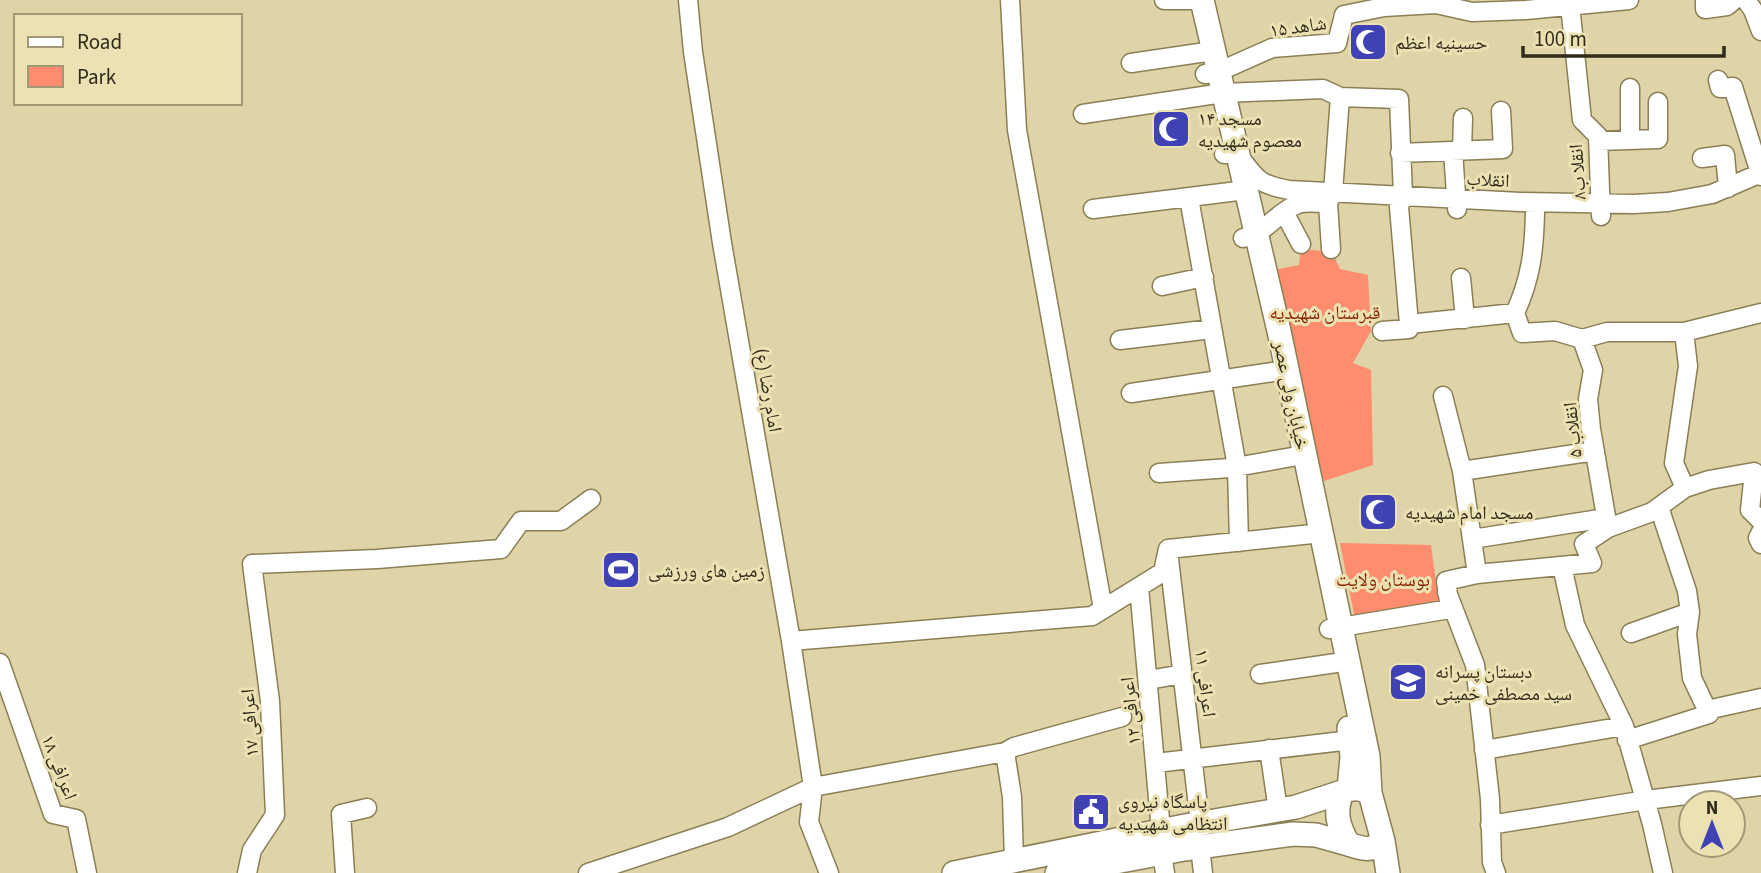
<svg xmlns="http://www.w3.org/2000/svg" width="1761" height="873" font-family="'Source Sans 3','Noto Naskh Arabic',sans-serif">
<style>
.green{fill:#fd8d6e}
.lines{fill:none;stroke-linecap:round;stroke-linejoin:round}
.minor-casing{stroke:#8a7f55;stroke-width:21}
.major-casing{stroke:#8a7f55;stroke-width:26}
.minor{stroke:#fff;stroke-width:18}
.major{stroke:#fff;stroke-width:23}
.labels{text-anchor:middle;stroke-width:6;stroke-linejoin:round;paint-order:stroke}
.street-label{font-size:19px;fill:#302b1a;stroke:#ebe1b3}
.poi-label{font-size:19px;fill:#302b1a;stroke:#ebe1b3;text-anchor:start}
.park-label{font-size:19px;fill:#820;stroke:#ebe1b3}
</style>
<rect width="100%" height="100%" fill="#ded4a7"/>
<path class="green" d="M1301,249L1332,252L1340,269L1368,275L1371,331L1353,363L1371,370L1373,465L1324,481L1269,271L1299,265Z
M1340,543L1431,545L1439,604L1355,619Z"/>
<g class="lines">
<defs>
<path id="minor" d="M688,0L693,52L722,243L791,641L813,787L809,822L829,873
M1010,0L1017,130L1103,609
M1164,0H1200
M1705,0V9L1727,6L1734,0
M1746,0L1753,10L1761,31
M1570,5L1582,120L1598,136L1601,216
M1131,63L1213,51
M1205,74L1218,72L1272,48L1337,43L1344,15L1384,7L1436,4L1472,12L1526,10L1629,0
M1718,80L1720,88L1733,87L1761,176
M1630,88V140
M1083,114L1223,93L1323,89L1340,97L1399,99L1403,195L1399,207L1409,324
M1598,141L1658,139V102
M1453,151L1457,209
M1462,151L1463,118
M1400,153L1503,149L1501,111
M1224,154L1237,153C1256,178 1256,184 1289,190L1520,202L1634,204L1668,202L1712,194L1761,173
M1702,158L1725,155L1728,188
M1189,198L1237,467L1239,542
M1093,209L1246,190
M1284,212L1301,244
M1243,238C1266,234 1276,212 1298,204C1307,201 1317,203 1326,203
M1331,249L1328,203L1333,192L1340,97
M1461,278L1465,319
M1162,286L1204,277
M1382,331L1409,329V324L1515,313
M1684,332L1761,313
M1582,339L1607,332H1684L1688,366L1674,463L1685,488L1652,512L1608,528
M1120,340L1212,329
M1131,393L1273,372
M1443,396L1462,471L1477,574L1592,563L1584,544L1608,528L1591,429L1588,399L1593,370L1582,339L1555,331L1522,333L1515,313C1531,278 1534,251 1535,213
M1462,471L1595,451
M1159,473L1230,468L1292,457
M1685,488L1709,480L1754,472L1750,510L1761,521
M1761,532L1758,538L1761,544
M1472,539L1606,518
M1168,549L1322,533
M1169,559L1200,823
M1562,566L1575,625L1624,726L1652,824L1663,873
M1139,587L1161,831
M1447,592L1475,665L1490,799L1492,862L1496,873
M1329,629L1450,609L1446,581L1477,574
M1631,633L1690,612
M791,641L1092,616L1163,572L1168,549
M0,663L53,814L76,819L87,873
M1260,674L1336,663
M1148,680L1183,674
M1707,710L1761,698
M1627,740L1709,714L1692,678L1687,634L1690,612L1687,591L1659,507
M1269,749L1278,810
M1484,750L1624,726
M1005,752L1012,797L1014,860
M1156,763L1351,740
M1490,825L1646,800L1761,786
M1200,847L1203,873
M1162,853L1165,873
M247,873L252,850L275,815L270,701L252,564L377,559L501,549L521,521H561L591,499
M345,873L341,814L367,808
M588,873L728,827L813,787L1005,752L1014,747L1122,717"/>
<path id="major" d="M1202,0L1279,331L1368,756L1370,793L1383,841C1372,853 1361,848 1348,844C1338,825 1334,813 1342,792C1352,788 1360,787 1370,793
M1349,789L1352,757L1349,728
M1383,841L1388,873
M954,873L1185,826L1296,807L1342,792
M1057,873L1184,849L1293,834L1316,835L1348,844"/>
</defs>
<use href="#minor" class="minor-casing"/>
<use href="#major" class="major-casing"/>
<use href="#minor" class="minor"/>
<use href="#major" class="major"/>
</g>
<defs>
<symbol id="mosque-square" viewBox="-11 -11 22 22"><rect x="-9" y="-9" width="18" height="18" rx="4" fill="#4141b6" stroke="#ebe1b3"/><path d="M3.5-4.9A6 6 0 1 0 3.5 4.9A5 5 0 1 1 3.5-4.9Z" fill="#fff"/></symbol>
<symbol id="stadium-square" viewBox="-11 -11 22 22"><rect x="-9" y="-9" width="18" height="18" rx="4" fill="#4141b6" stroke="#ebe1b3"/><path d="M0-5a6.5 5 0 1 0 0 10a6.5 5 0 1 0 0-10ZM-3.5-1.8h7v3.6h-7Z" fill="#fff"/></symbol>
<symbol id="school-square" viewBox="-11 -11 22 22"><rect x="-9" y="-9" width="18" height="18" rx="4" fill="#4141b6" stroke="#ebe1b3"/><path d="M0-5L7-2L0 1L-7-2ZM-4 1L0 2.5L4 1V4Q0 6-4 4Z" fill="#fff"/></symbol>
<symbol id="civic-square" viewBox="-11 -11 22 22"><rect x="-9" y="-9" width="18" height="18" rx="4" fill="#4141b6" stroke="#ebe1b3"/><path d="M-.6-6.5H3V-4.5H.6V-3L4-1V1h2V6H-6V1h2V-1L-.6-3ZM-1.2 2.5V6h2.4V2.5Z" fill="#fff"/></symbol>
</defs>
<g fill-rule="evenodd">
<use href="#mosque-square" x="1346" y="20" width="44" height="44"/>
<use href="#mosque-square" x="1149" y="107" width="44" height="44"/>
<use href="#mosque-square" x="1356" y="490" width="44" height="44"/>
<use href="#stadium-square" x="599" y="548" width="44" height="44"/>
<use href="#school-square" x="1386" y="660" width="44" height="44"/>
<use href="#civic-square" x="1069" y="790" width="44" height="44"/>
</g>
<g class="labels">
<g class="street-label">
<text transform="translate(1298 26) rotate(-8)" y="7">شاهد ۱۵</text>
<text transform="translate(1577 172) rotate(-94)" y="7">انقلا ب۸</text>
<text transform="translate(1488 179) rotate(3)" y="7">انقلاب</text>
<text transform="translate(769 390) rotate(80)" y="7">امام رضا (ع)</text>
<text transform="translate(1292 395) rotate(78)" y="7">خیابان ولی عصر</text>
<text transform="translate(1572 430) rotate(-96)" y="7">انقلاب ۵</text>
<text transform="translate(1206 683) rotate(83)" y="7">اعرافی ۱۱</text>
<text transform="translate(1130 711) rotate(-96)" y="7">اعرافی ۱۲</text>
<text transform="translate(249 723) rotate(-94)" y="7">اعرافی ۱۷</text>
<text transform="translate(60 767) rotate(69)" y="7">اعرافی ۱۸</text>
</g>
<g class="poi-label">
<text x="1395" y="49">حسینیه اعظم</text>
<text x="1198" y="125">مسجد ۱۴<tspan x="1198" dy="22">معصوم شهیدیه</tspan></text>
<text x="1405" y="519">مسجد امام شهیدیه</text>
<text x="648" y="577">زمین های ورزشی</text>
<text x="1435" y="678">دبستان پسرانه<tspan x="1435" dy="22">سید مصطفی خمینی</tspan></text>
<text x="1118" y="808">پاسگاه نیروی<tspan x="1118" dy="22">انتظامی شهیدیه</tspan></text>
</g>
<g class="park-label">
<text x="1325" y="319">قبرستان شهیدیه</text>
<text x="1383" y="586">بوستان ولایت</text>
</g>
</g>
<rect x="14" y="14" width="228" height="91" fill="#ebe1b3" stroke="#a09876" stroke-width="2"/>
<rect x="28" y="37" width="35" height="10" fill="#ffffff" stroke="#a09876" stroke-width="2"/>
<text x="77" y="49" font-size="21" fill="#302b1a">Road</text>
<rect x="28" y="66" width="35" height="21" fill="#fd8d6e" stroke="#a09876" stroke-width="2"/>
<text x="77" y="84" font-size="21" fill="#302b1a">Park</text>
<g transform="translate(1712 824)"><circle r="33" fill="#ebe1b3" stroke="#a09876" stroke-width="2"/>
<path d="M0-5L12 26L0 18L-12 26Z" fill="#4141b6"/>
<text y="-10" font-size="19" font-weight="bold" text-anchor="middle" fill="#302b1a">N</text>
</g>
<path d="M1523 46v10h201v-10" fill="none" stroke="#302b1a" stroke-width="3.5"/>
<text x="1534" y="46" font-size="21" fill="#302b1a" stroke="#ebe1b3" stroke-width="5" paint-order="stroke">100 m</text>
</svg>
